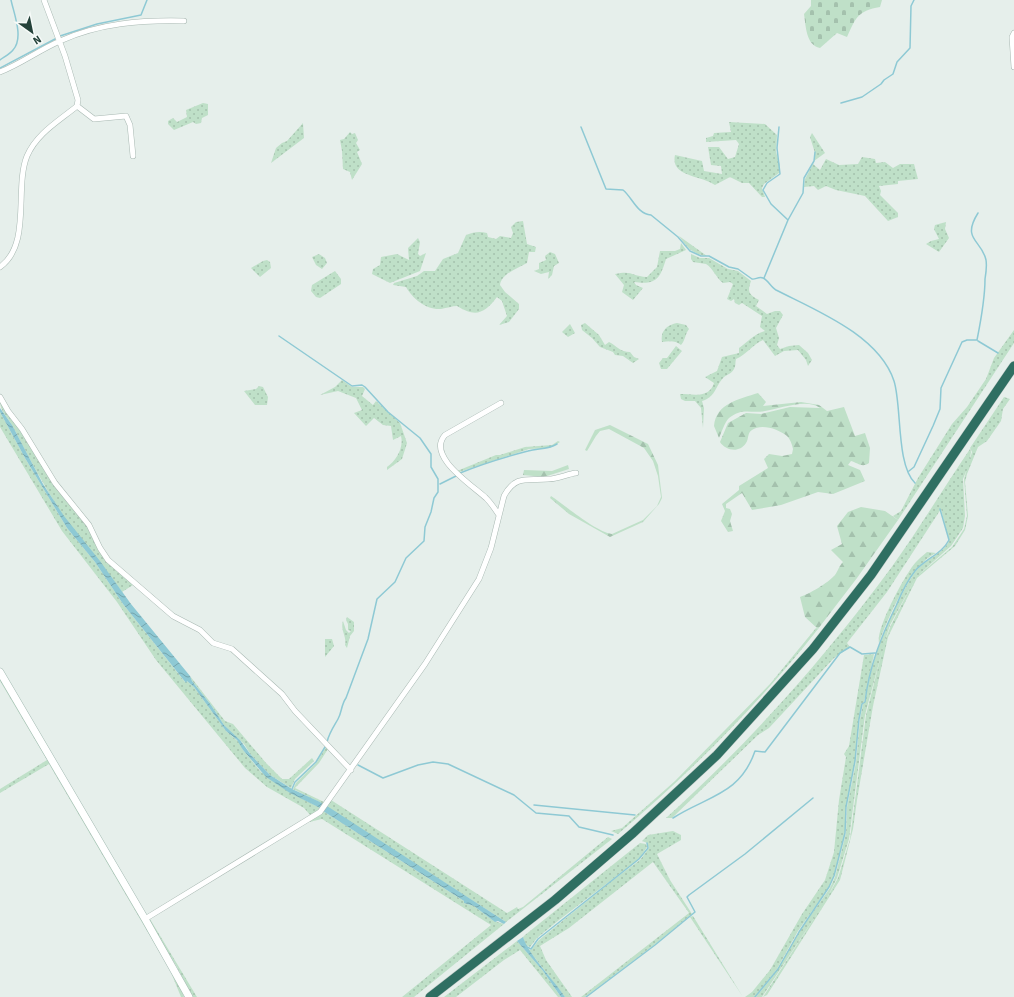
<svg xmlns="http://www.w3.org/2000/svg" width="1014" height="997" font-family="'Source Sans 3',sans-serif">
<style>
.grass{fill:url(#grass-dots)}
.forest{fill:url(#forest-firs)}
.cemetery{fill:url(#cemetery-stones)}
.water{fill:url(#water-waves)}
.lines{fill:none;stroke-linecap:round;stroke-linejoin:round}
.stream{stroke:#8ec9d4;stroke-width:1.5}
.street-casing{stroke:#a8b8b2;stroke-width:6}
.secondary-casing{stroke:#a4bbb3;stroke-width:8}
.highway-casing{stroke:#c2cac8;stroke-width:10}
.street{stroke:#fff;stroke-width:5}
.secondary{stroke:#fff;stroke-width:7}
.highway{stroke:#2f6f62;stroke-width:9}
</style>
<defs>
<pattern id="grass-dots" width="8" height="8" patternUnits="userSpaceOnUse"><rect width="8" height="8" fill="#bfe0c8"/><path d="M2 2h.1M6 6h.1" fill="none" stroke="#a4c1ad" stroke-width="1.8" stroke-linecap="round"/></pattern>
<pattern id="forest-firs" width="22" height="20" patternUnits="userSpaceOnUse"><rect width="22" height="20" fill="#bfe0c8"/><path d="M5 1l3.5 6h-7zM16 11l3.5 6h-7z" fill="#a4c1ad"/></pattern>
<pattern id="cemetery-stones" width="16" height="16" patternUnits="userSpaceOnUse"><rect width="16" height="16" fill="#bfe0c8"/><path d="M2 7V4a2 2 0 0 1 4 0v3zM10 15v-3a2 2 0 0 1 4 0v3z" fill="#a4c1ad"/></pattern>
<pattern id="water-waves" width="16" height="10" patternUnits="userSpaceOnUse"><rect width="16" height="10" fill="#8ec9d4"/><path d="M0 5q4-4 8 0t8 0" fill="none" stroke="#74a5ad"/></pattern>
</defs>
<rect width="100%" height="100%" fill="#e6efeb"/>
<path class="grass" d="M203,103L208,104V115L202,118L201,123L196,124L193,122L174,130L168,124V121L173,118L177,122L187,117L186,110Z
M729,122L765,124L777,135L776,152L780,165L779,173L764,184L762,188L765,197H762L749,183H742L730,177L715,185C701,175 670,177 675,155L702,161L704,171L722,174L721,166L711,165L708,147H719L728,159L735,157L739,144L736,140L706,142V138L713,136L714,133L731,132Z
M303,123L304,138L271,163L276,148L282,143L287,141Z
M350,132L352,134L355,133L358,140L356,143L360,150L357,152L362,164L352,180L350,172L343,169L342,151L340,140L344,139Z
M812,133L825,153L814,161L815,153L810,137Z
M862,157L875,159L876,163L885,162L893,168L900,164H914L918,179L898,181V184L879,186L881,191L880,195L898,213V217L888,221L865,196L836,190L826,186L818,190L814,186L804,187L805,179L813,164L820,170L826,159L839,165L858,164Z
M523,221L527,244L536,247L535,252H529L527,263C518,268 501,274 500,285L505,292L519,304V309L509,322L499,325L507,316L502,301L497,297C485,313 476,318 457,306C452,306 447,308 441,309C426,310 413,299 406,287L393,285L394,283L417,276L424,271H435L443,259L458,253L466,235C474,232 479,231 487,233L488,237L496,239L500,236L511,238L513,233L511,227L516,222Z
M946,222L945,229L949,238L939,252L926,244L931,241L939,239L934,229L935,225Z
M679,236L707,256C693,255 686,246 679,236Z
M418,238L420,242L418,254L420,256L426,253L420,271L390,283L372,274L373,269L380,265L381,257L397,254L409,260L408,248Z
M681,243L686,250L666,259C660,279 656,285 634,282L636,285L643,288L633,300L622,292L624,285L615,274C632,270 632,276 647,277L657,267L660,251H675L680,249Z
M550,252L555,254L559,263L554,266L552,275L548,279L549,272L541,274L534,271L539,269V263L546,260L545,256Z
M319,254L325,258L327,263L322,269L316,265L312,257Z
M691,254L700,258H709L728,269L738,271L751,281C747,292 749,295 759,300L756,306L767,314L775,311H780L783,315L776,328L779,338L777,345L780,349L789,346L799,345L808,353L812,360L808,366L806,360L798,350L784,351L775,356L763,340C752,345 746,355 736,359C735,363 736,366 734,369C731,374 728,374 724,377C715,386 716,397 702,401L704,408L703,428L701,408L695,401H685L681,399L680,394C693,394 709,399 714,383L705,377L717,371L722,357L739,353V348C749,341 753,335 765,331L760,327L762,316L742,303L739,305L735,303L734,299L731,301L727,299L733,284L730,282L723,283C716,278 713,268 706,264C702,263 697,263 693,262L691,259Z
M267,260L270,262L271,268L260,277L251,268L263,261Z
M335,271L341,279V284L320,298L316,297L311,291L312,285Z
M585,323L599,335L605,345L609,342C617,346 620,352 630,352L634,357L639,359L633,363L623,356L615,355L613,352L600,347L592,338L582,330L581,325Z
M677,323L686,325L689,329C685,334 685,341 681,345C675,340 669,341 662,342C660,331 667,325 677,323Z
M570,324L575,333L568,337L562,332Z
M1014,330V343L898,520L893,516L901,511L918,478L952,424L967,407L986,379L994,358Z
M676,346L682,351L667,369H661L659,363L663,358H667Z
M342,380L352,387H363L365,389L362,396L373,405L376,401L400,423L407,443L402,459L387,470V467C396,461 404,448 401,436L393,440L391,426L383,425L374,418L366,426L354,413L362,410L356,398L338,391L320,395L335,387Z
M259,386L263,387L268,397L267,405H255L244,391L256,389Z
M1004,397L1010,399L1003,409L1001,421L987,441L978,447L967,474L965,482L968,516L965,530L955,546L917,578L888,637L873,706L857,800L853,829L840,880L767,995L763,997L826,900L838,878L850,839L866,715L884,644L891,625L916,577L952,547L964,529L967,516L964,479L972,452L970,448Z
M0,401L16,423L52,483L86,523L108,562L133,585L122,592C104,566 82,543 64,517C45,488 29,458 13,427C8,417 0,412 0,401Z
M0,412L25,458L67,528L95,562L123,604L185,682L187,681L194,687L226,731L241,744L243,750L261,772L297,796L320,808L311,816L304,808L267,787L245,768L156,660L117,602L62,531L0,427Z
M558,441L560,442L550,448L529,449L459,472L457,471L496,455H500L525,447L552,445Z
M970,449L971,452L969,464L963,479L965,516L963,528L951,546L916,577L890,625L884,644L865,715L849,839L837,878L826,900L762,997H756L774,975L799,932L830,888L835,877L846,833L847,807L856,762L860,719L863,704L865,702C870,667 881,637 896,606C902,595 908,581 916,571C926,559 943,554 949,541L941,509L887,592L847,643L850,647L834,658L769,728L758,735L672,818H666C750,742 824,659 891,568C919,529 943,489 970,449Z
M927,552L936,553C912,563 887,619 879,643C876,629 901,583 910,570C914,563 921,557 927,552Z
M347,617L354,622V631L350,636L347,648L345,645C347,636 340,630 343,621L346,630L349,633L351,631L348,630V624L346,620Z
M816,628L818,629C759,704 691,772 618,834L611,831L622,828L675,781L726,729L770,684Z
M325,639H332L334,646L325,657Z
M874,654L864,702L862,704L859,719L855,761L846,807L845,833L834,876L829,887L798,931L777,969L755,997H745L752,992L770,970L802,914L825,880L834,852L839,800L846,757L844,754L849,746L864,655Z
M0,676L178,980L184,997H181L170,970L49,764L0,793V789L47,760L0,681Z
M190,676L225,721L233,724L266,763L282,779H289L312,758L314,761L295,779L291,788L270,775L251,755L244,744L224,725L211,705L192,681Z
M326,747L328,749L319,763L295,788L324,802L323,804L293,789L296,783L317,762Z
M331,800L507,913L517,907L518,909L523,907L608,837L612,839L506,922L333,811L327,806Z
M323,811L464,901V903L474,906L494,921L504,924L414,997H402L491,925L322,819L309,822Z
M673,831L681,835V840L657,854L670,880L692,914L654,945L585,997H581L689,913L653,862L569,928L540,946L546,960L572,997H565L528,949L531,950L539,940L613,880L640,860L649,848L647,843L642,841L648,835Z
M640,843L646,844L647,847L639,859L559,920L537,938L530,947L525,945L523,937L525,935Z
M693,916L743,997L690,917Z
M150,919L197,997H192L177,967L149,922Z
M517,941L543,971L561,997H558L520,950L504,960L456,997H444Z"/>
<path class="forest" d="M758,393L766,402L763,406L801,402L819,405L827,411L844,407L855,436L865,433L870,448L869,463C862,468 858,463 851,461L848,465L860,470L865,481L833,494L818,492L781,505L752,510L742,493L726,504V508L730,509L732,514L730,521L733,531L728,532L721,521L725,511L722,504L739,490V486L768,468L764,459L769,454L782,456L792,454L793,449C792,444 790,439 787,436C779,429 761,423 752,430C747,433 749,439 746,443C739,454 725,450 720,442L728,423L746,413L761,414L790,407L820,408C807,398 779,409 765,411C751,414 743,407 729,418C724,423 722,432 719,438L714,426C716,403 740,399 758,393Z
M610,425L648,444L658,465L662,498L659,504L643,522L610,537L569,514L550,498L551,496C566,506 596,532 612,534L643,520L657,506L661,497L658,476L653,461L644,448L609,429L600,431L596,436L587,451L585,450L595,430Z
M568,465L569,469L544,477L523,475L524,470L552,471Z
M861,507L885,511L898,520L857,578L818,629L805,617L800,597C809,594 828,583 835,575C838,571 839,566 843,562L831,550L842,544L837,526L848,512Z"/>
<path class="cemetery" d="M811,0H882L880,7C858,11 856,17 847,37L837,33L820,48C806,45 806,27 804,14L811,6Z"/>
<path class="water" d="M0,408L12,425L43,484L64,516L100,561L131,604L190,676L192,681L211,705L224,725L240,740L251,755L270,775L292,789L320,802L323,804L320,808L290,793L266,777L243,750L237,740L226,731L194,687L187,681L186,683L123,604L95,562L67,528L25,458L0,412Z
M327,806L506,922L504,924L498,921L495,922L474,906L464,903V901L323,811Z
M523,937C528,954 554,980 565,997H561L543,971L517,941Z"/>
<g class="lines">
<path class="stream" d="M60,36L97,24L141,15L147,0
M0,60C4,57 10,54 13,50C24,38 14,14 11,0
M0,68L55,39
M841,103L862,97L881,84L884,80L893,74L897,62L910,48L911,6L914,0
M581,127L606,189L623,190C632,197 637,214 651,215L678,237L690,251L701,256H709L729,267L738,269L752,279C755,280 759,276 763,278C768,280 771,287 776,290C815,310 879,335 894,381C902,406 896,465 915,483
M788,220L803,193L804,178L814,161L815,152
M764,278L788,220L771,204L763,190L767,183L780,174L777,148L779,127
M279,336L352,386L362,385L365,387L388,412L420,438L431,454V467L438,479V492L434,498L431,512L425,527L424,541L406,558L395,582L377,599L368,639L346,698C341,705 342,712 338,719C334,726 329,733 327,742
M978,341L998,353
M909,471L914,467L933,426L940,409L941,388L962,342L967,340H977C981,320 985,300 985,279C986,273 987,266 986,260C982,240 961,240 978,213
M460,473C482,464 505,457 528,451C538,448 547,450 557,444
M440,484L456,476
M358,765L383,778L418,765L433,762L448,764L514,795L536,813L569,816L579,827L613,835
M292,789L295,782L316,762L325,747
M534,805L635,815
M673,818C707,796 740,795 755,751L765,752L840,653L850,647L862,654L875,653
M525,946L531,949L538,939L639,859L648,848L647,843
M586,997L655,945L695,912L687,897L689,895L745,854L813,798
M755,997L778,969L799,932L829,887L834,876L845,833L846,807L855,761L859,719L862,704L865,702C869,667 881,637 896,606C901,594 907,581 915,571C925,559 942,554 949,540L940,509"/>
<defs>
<path id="street" d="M1014,33L1012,37L1014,67
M0,72C21,64 39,50 60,41C100,23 141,20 184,21
M77,106L94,119L126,116L130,125L133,156
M0,267C32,244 14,188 27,156C37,133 59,121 77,106L78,100L65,56L44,0
M0,397L8,411L22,429L55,483L89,525L100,548L108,560L173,616L200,630L213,643L232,649L282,694L295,711L351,770
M499,515C495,509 491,503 486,498C472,485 426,456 445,435L501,403
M145,919L320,812L425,664L479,579L491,548L504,496C516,474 528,481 548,479C558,479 567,474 576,473"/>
<path id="secondary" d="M0,672L145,919L189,997"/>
<path id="highway" d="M430,997L555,900L633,833L717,755L813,649L871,575L1014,366"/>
</defs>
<use href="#street" class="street-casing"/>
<use href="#secondary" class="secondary-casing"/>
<use href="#highway" class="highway-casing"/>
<use href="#street" class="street"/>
<use href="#secondary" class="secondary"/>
<use href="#highway" class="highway"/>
</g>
<g transform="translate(32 32) rotate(147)" stroke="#f7fbf9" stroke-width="3" paint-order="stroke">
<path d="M0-3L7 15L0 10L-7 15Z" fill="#24423a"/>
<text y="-6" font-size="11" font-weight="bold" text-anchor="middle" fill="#24423a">N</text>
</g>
</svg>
